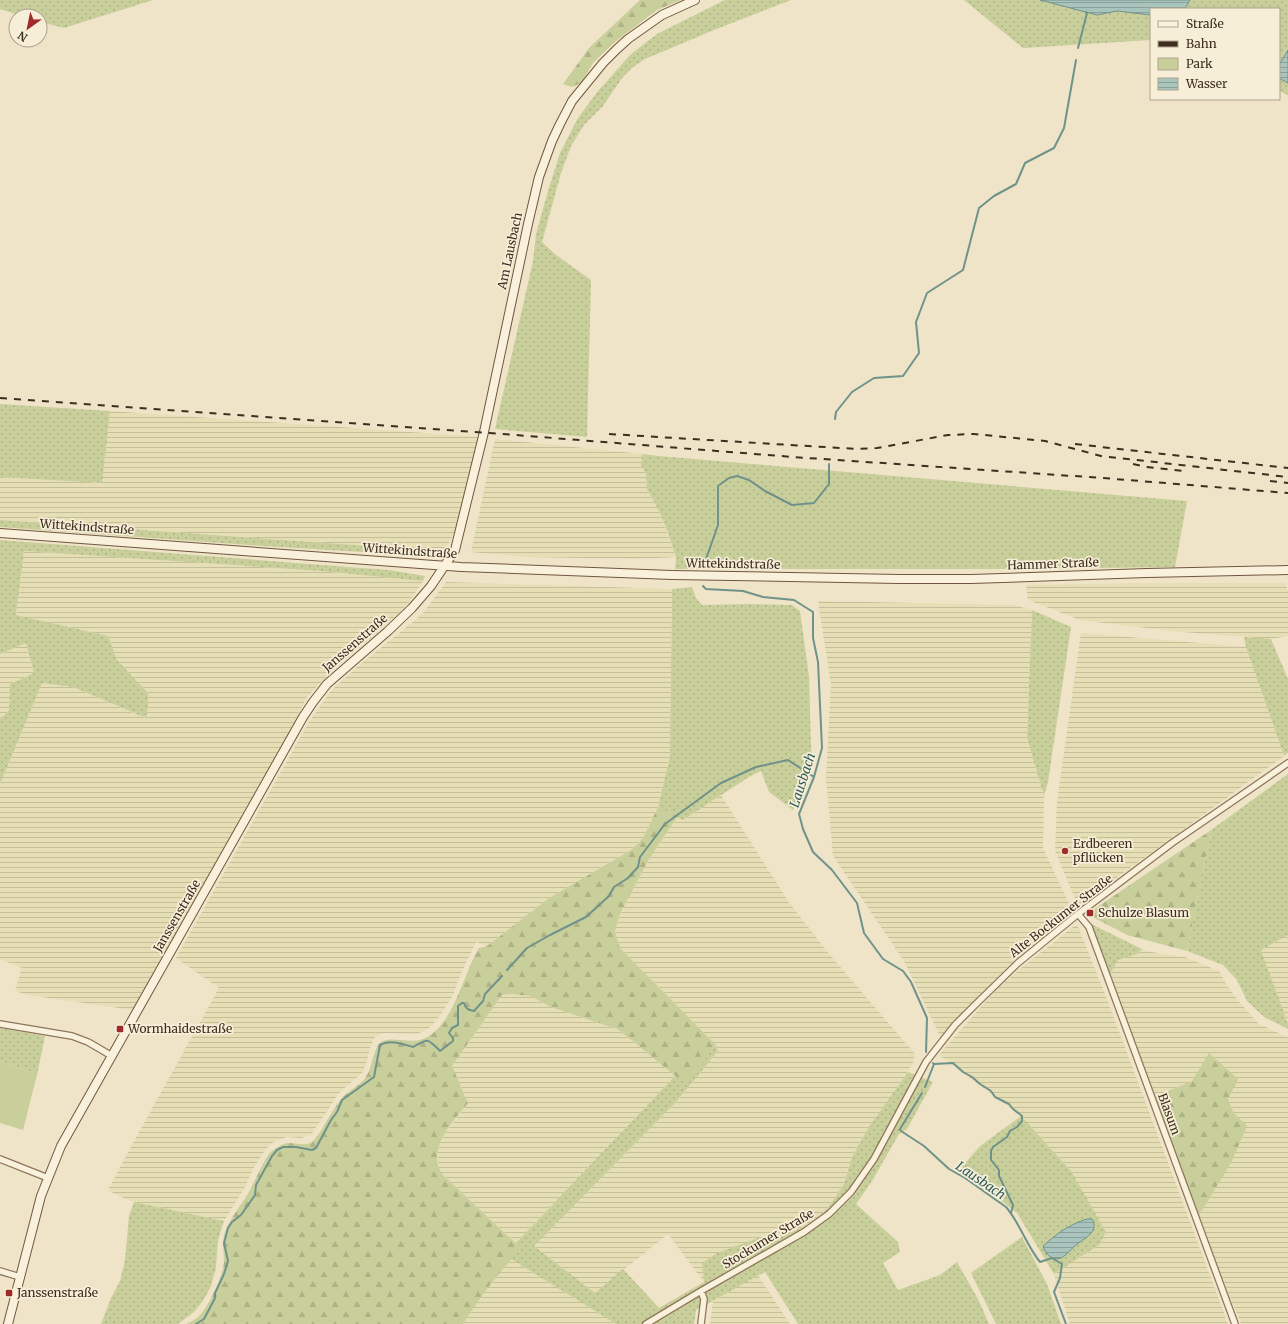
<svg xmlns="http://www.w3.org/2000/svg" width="1288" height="1324" font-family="Merriweather,serif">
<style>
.farmland{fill:url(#farmland-rules)}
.green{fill:url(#green-dots)}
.forest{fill:url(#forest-firs)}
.pitch{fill:#c9cf9b}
.water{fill:url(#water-rules);stroke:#6f938a}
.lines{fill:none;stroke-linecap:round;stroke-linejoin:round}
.stream{stroke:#6f938a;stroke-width:2}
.street-casing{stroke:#8d765c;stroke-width:8}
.secondary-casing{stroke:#6f573f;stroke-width:10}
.street{stroke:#faf1dc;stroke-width:5.5}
.secondary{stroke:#faf1dc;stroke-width:8}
.rail{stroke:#3d2e20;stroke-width:2;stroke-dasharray:7 7;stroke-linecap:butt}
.poi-dot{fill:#9e2a2b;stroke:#f7eed8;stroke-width:1.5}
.labels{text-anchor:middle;stroke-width:3.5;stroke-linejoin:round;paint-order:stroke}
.street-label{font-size:12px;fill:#3d2e20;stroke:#f7eed8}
.poi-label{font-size:12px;fill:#3d2e20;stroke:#f7eed8;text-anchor:start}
.water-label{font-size:13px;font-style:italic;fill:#2f5d5a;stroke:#f7eed8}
</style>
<defs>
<pattern id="farmland-rules" width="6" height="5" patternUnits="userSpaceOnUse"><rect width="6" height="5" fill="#e6deb5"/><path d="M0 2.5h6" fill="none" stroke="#c6bf9b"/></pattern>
<pattern id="green-dots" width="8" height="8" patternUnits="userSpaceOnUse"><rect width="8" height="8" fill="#c9cf9b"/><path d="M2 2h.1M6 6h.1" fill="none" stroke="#aeb285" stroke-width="1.8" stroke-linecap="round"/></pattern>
<pattern id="forest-firs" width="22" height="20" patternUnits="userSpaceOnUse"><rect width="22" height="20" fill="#c9cf9b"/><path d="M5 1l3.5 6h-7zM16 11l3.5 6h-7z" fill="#aeb285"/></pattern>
<pattern id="water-rules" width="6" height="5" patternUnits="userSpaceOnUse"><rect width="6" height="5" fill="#a9c4bc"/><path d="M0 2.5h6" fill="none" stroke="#8ba098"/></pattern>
</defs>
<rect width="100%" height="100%" fill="#f0e4c8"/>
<path class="farmland" d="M110,411L481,437L456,530L445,550L412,549L0,520V477L101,483Z
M495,439L642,454L641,465L646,474L647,489L660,513L676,557L638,559L528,557L471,552Z
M24,551L321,571L423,581L408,604L395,617L331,672L307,697L290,731L133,1010L28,995L15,991L22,968L0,959V784L42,683L73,687L145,718L148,693L117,660L108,636L16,616Z
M446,582L672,589L670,757L658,807L643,838L631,850L549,898L487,946L476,942L462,971L452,997L437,1020L428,1029L417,1034L384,1033L375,1037L371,1045L366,1064L362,1073L339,1093L311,1135L301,1138L286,1137L272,1143L265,1150L253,1169L245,1187L224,1221L134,1202L121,1197L108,1190L133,1143L219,988L176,958L309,722L331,691L357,667L414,621L424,612Z
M1139,583H1285L1288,591V636L1271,639L1171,631L1080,620L1028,600L1026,585Z
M818,601L1013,605L1032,610L1027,738L1044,796L1043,848L1074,914L1008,968L956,1019L941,1038L904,961L833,856L826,777L831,685Z
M1081,633L1246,647L1284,756L1078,906L1055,851L1057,802Z
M26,643L34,673L10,684L9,710L0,719V654Z
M721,795L788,901L830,955L915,1054L913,1063L890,1100L867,1130L856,1149L852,1157L844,1184L828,1208L813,1222L790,1233L766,1243L704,1282L668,1234L595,1293L534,1246L675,1103L718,1051L716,1045L620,948L615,931L620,914L649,859L678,816L683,820Z
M1087,922L1145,951L1185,957L1219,971L1228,987L1241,1004L1259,1024L1288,1037V1324H1241L1203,1230Z
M1077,924L1107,999L1228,1324H1070L1054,1274L1099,1245L1071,1171L1021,1116L939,1055L995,991L1021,968Z
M1288,935V1024L1260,950Z
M511,994L530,996L551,1007L617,1029L634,1042L675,1076L516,1243L443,1175L439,1169L437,1150L444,1135L468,1103L452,1066L502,995Z
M511,1259L616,1324H463L478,1299Z
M758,1275L790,1324H710L713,1300Z"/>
<path class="green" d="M0,0H153L64,28L40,22V16H22L0,9Z
M725,0H791L714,30L645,59L633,67L622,78L603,106L584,125L571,146L561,173L542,242L556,255L591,280L587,437L495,429L533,261L536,234L548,191L560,153L578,118L598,91L630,55L657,34Z
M964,0H1288V95L1279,91V9H1151V40L1023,48Z
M0,404L110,411L102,483L0,477Z
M642,454L659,456L1187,501L1175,567L1008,569H675L676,557L668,533L660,513L647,489L646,474L641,465Z
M0,520L412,549V555L263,546L0,527Z
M0,540L388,570L425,576L423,581L321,571L24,551L16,615L108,636L117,660L148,693V706L146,718L73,687L42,683L0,784V719L9,710L10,684L34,673L26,643L0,654Z
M692,587L696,598L702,605L747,604L792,605L800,611L809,676L811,747L812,761L807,780L793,810L769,792L761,771L749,777L683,820L658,807L670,757L672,589Z
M1032,610L1071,627L1048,782L1044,796L1027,738Z
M1244,637L1271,639L1288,679V753L1284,756L1246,647Z
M1288,774V935L1261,950L1288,1024V1029L1264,1017L1247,1001L1237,980L1223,965L1187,951L1211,830Z
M1087,922L1142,949L1137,954L1118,960L1108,977Z
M0,1028L45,1036L37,1075L0,1061Z
M716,1045L718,1051L675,1103L534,1246L595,1293L623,1269L659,1308L704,1282L702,1263L717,1253L758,1238L766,1243L790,1233L813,1222L828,1208L844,1184L852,1157L867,1130L908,1072L933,1082L907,1129L899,1134L872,1181L856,1204L898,1242L900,1252L883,1263L898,1290L940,1275L957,1262L979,1301L989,1324H798L765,1272L696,1310L694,1324H616L511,1259L521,1249L516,1243L675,1076L685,1082Z
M1021,1116L1071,1171L1106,1232L1099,1245L1054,1274L1017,1213L960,1169L980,1146Z
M134,1202L224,1221L218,1240L216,1268L211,1286L203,1301L194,1312L178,1324H101L111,1298L120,1281L125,1260L129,1216Z
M1022,1237L1047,1284L1061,1324H996L971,1273Z"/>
<path class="forest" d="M640,0H681L657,10L616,41L593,63L581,83L572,87L563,84L589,48Z
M658,807L678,816L649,859L620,914L615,931L620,948L716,1045L685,1082L675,1076L634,1042L617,1029L551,1007L530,996L511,994L502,995L452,1066L468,1103C453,1122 425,1150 443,1175L522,1249C499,1271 480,1297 463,1324H186C190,1322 196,1319 199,1316C209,1306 223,1276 224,1262C224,1252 222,1244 224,1235C229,1218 242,1205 250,1190C256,1178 261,1167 268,1155C272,1150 281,1144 288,1143C297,1142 307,1148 314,1140C325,1127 331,1110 343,1097C350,1089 362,1085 367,1075C372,1067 374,1047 381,1042C391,1036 408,1043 420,1040C445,1033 457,997 466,976C469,966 474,957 479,948L487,946L549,898L631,850L643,838Z
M1211,830L1187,951L1127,935L1087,914Z
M1209,1053L1238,1079L1228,1099L1233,1112L1247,1126L1231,1163L1198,1217L1154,1097L1192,1081Z"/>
<path class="pitch" d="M0,1061L37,1075L23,1130L0,1123Z"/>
<path class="water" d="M1040,0H1190L1185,9H1151V15L1117,11L1097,15Z
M1288,50V83L1279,78V65Z
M1087,1219H1092C1100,1232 1083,1239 1076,1245C1071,1249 1067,1255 1061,1258C1052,1261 1045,1254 1043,1246C1058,1233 1068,1225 1087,1219Z"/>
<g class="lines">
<path class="stream" d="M1078,48L1087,13L1086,12
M835,419L836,412L852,392L874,378L903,376L919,353L916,322L927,293L963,270L979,208L994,196L1016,184L1025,163L1054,148L1064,128L1076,60
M704,565L718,525V486L729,478L737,476L749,480L765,491L792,505L814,503L829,484V464
M703,586L706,589L743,591L763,597L794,600L813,612V638L818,662L822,748L814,777L799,814L803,829L813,852L832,870L857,903L864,933L883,959L903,971L911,982L927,1018L926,1052
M507,970L527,948L550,935L586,917L609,896L614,887L628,878L638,867L640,857L665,824L721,783L756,767L788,760L814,777
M934,1064L953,1063L963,1072L972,1077L980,1084L991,1091L995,1097L1009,1104L1013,1109L1022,1116V1121L1017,1127L1010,1131L1007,1137L993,1147L991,1151V1160L999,1170V1176L1013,1205L1011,1213
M925,1087L934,1064L933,1063
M922,1093L900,1129L901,1131L924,1146L949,1169L965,1178L1006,1207C1020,1223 1026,1245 1040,1262L1052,1258L1062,1264L1060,1278L1054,1292L1066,1324
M196,1324L204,1319L215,1298V1293L224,1274L228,1261L224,1243L228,1228L232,1222L241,1215L255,1195L256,1185L272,1156L277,1150L283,1147H296L312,1150L316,1148L331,1120L337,1112L342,1100L374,1077L380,1045C390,1039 403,1044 413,1047C429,1038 427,1038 440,1051L453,1041V1038L449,1033L452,1028L458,1025V1006L462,1003H464C466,1009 468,1010 474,1011L483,1001L485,994L502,976"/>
<defs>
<path id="street" d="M1078,914L1089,927L1235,1324
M0,1024L72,1036L88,1042L112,1056
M0,1159L48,1178
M0,1271L20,1277
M646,1324L701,1291L804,1232L829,1214L851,1192L874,1159L926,1062L955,1025L976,1004L1018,963L1078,914L1172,843L1288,763
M701,1324L704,1299L701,1291"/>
<path id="secondary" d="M0,533L461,567L672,575L899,579H971L1147,573L1288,570
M8,1324L41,1196L61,1146L303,717L313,702L327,684L388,631L412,608L431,586L455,550L484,432L528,224L539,177L552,141L560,124L572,101L603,63L617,49L628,39L662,15L695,0"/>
</defs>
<use href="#street" class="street-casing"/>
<use href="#secondary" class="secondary-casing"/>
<use href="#street" class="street"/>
<use href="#secondary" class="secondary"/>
<path class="rail" d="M0,398L490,433L793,457L1103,478L1288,493
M609,434L857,449L877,448L948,435L974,434L1045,441L1101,456L1288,477
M1075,444L1288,468
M1133,464L1146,467L1185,471
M1270,481L1288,483"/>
</g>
<g class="poi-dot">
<circle cx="1065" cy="851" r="4"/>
<rect x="1086" y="909" width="8" height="8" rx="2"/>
<rect x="116" y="1025" width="8" height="8" rx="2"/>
<rect x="5" y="1289" width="8" height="8" rx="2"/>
</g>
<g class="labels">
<g class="street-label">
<text transform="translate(510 251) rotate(-78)" y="4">Am Lausbach</text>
<text transform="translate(87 527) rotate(4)" y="4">Wittekindstraße</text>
<text transform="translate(410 551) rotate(4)" y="4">Wittekindstraße</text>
<text transform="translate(733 564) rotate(1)" y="4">Wittekindstraße</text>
<text transform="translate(1053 564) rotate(-2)" y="4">Hammer Straße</text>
<text transform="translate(355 643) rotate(-41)" y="4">Janssenstraße</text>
<text transform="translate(177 916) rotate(-60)" y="4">Janssenstraße</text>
<text transform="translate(1061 916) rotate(-38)" y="4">Alte Bockumer Straße</text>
<text transform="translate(1169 1114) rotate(70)" y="4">Blasum</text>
<text transform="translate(768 1239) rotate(-31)" y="4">Stockumer Straße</text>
</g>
<g class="poi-label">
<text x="1073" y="848">Erdbeeren<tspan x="1073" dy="14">pflücken</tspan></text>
<text x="1098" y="917">Schulze Blasum</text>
<text x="128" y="1033">Wormhaidestraße</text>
<text x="17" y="1297">Janssenstraße</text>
</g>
<g class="water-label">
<text transform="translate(802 780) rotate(-72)" y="5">Lausbach</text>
<text transform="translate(981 1180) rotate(34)" y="5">Lausbach</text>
</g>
</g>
<rect x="1150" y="8" width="130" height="92" fill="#f7eed8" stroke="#ada18e"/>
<rect x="1158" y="21" width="20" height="6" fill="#faf1dc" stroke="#ada18e"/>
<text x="1186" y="28" font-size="12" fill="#3d2e20">Straße</text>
<rect x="1158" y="41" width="20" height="6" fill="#3d2e20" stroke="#ada18e"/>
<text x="1186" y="48" font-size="12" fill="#3d2e20">Bahn</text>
<rect x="1158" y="58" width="20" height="12" fill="#c9cf9b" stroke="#ada18e"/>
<text x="1186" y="68" font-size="12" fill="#3d2e20">Park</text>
<rect x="1158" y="78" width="20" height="12" fill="url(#water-rules)" stroke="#ada18e"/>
<text x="1186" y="88" font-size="12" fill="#3d2e20">Wasser</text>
<g transform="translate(28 28) rotate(213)"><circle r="19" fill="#f7eed8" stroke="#ada18e"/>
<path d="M0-3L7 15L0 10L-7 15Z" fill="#9e2a2b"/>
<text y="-6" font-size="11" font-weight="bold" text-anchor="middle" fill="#3d2e20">N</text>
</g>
</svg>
